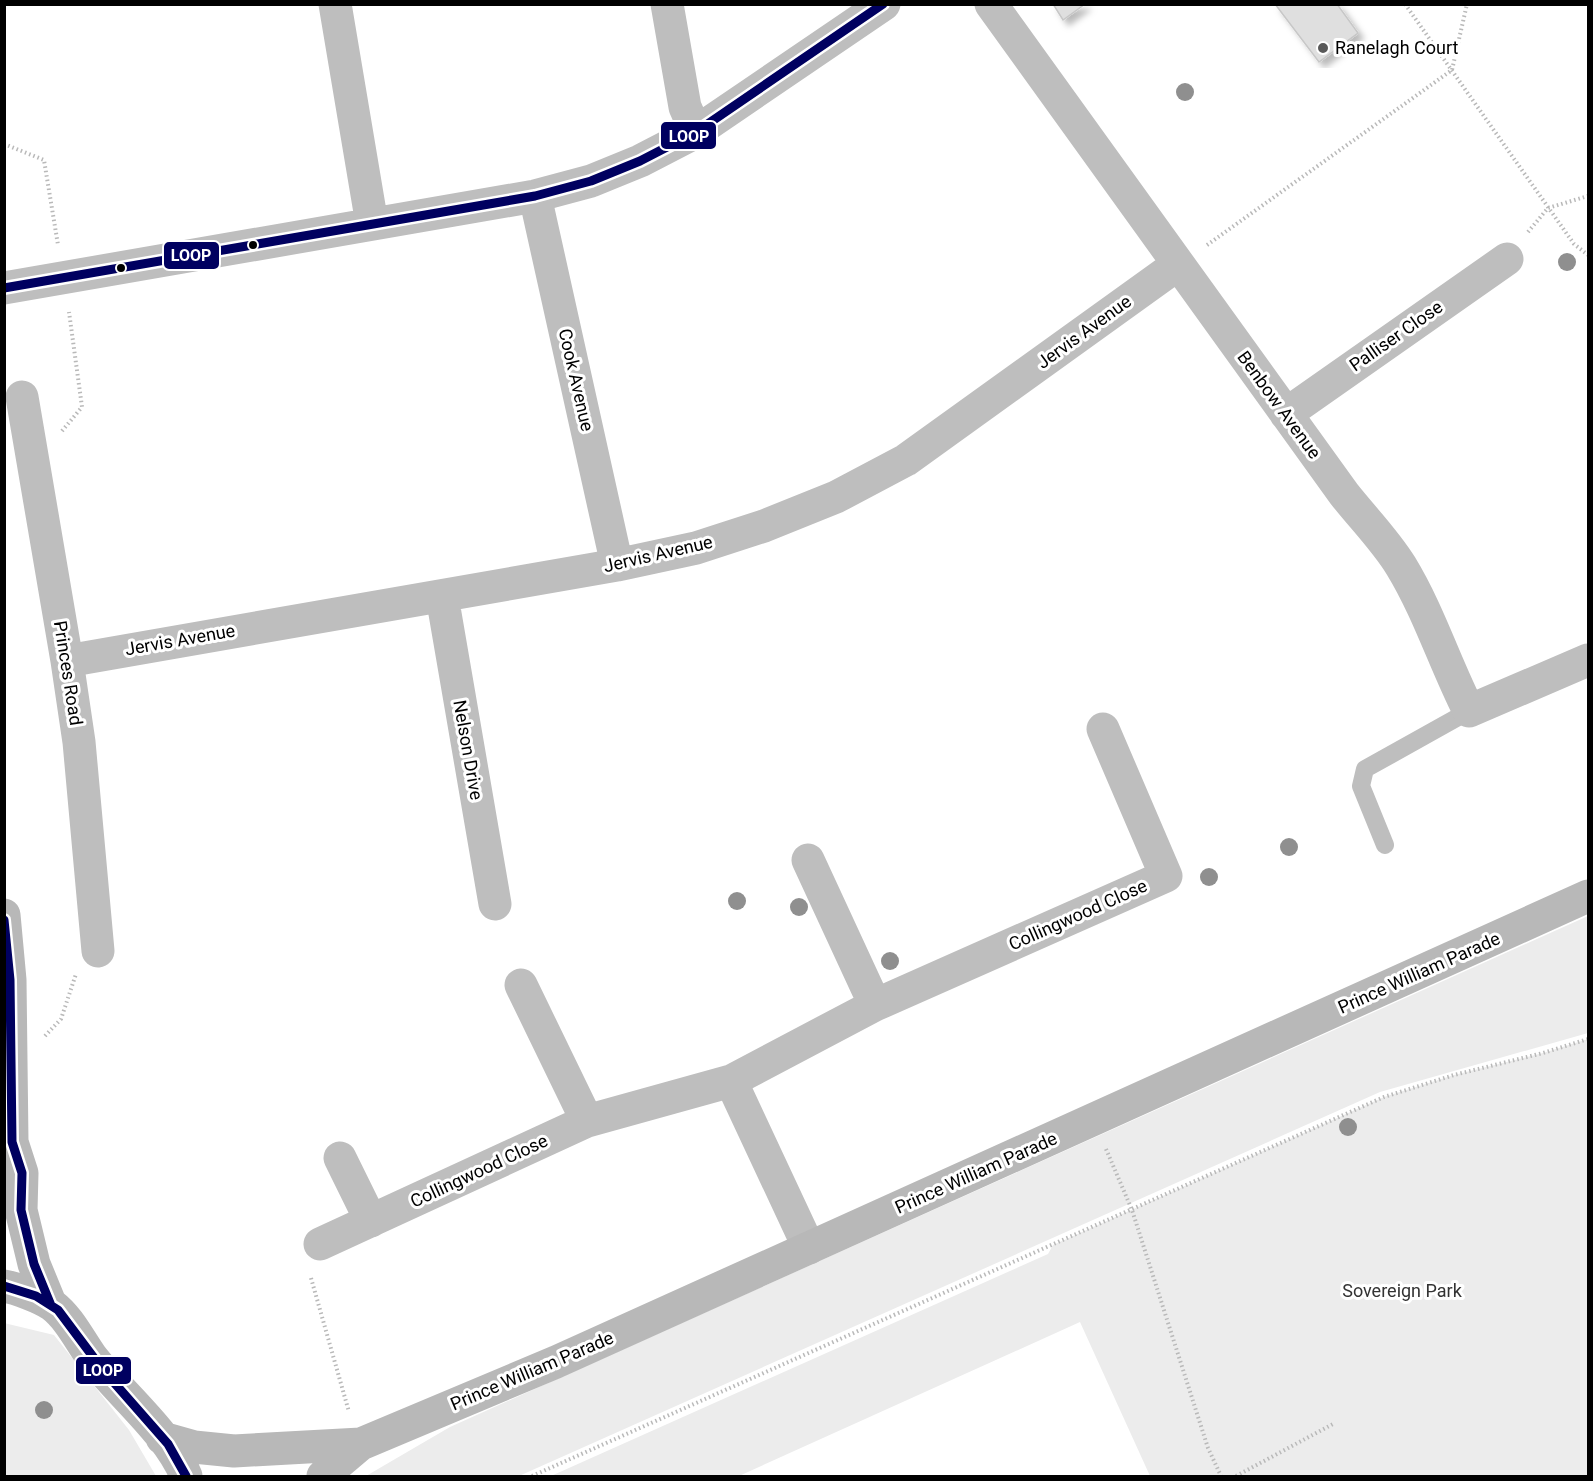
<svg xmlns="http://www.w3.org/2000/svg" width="1593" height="1481" font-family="Roboto,sans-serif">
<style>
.green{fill:#ececec}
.building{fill:#dfdfdf;stroke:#c7c7c7;stroke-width:1.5;filter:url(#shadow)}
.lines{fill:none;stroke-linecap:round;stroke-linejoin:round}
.path{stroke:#b9b9b9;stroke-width:4;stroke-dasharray:1.5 3;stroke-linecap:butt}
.lane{stroke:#bebebe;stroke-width:18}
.street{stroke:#bebebe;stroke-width:33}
.secondary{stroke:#b8b8b8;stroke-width:33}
.bus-1-casing{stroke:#fff;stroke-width:14}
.bus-1{stroke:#000060;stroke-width:9}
.tree{fill:#8f8f8f}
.poi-dot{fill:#595959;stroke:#fff;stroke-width:2}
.bus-dot{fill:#000;stroke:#fff;stroke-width:2}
.labels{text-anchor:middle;stroke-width:6;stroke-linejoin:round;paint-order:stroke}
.poi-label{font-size:18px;fill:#000;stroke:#fff;text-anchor:start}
.street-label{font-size:18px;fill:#000;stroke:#fff}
.park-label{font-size:18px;fill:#333;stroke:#fff}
.line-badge{stroke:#fff;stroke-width:2}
.badge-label{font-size:16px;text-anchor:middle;font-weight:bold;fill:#fff}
</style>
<defs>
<filter id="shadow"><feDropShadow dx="5.5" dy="5.5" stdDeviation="3" flood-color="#0004"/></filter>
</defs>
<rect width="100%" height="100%" fill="#fff"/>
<path class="green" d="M1588,916V1033L1380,1092L519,1476H366L450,1427Z
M1588,1039V1476H1150L1080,1322L739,1476H551L1048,1254L1053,1245L1384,1097L1454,1075L1543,1053Z
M4,1323L54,1335L129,1430L156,1476H5Z"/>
<path class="building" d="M1053,4H1085L1063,20Z
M1275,4H1337L1358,33L1319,62Z"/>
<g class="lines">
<path class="path" d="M1405,4L1574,244L1588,255
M4,144L44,160L58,245
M1528,232L1548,208L1588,196
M1207,245L1452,70L1467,4
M62,431L82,407L69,312
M45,1036L61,1019L76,974
M1106,1149L1132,1210L1208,1448L1221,1476
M311,1278L349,1412
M532,1476L1384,1097L1454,1075L1543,1053L1588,1039
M1236,1476L1333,1424"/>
<path class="lane" d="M1385,845L1361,786L1365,769L1469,711"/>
<path class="street" d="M335,4L372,224
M667,4L685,107L696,132
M991,4L1344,494C1362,517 1385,540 1401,566C1429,612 1445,664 1469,711L1588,660
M535,196L617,565
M4,288L535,196L591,181L640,161L696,132L884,4
M22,397L67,661L79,742L98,951
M1286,414L1507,259
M442,596L495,904
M67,661L617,565L696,548L764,526L836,497L906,460L1177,265
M808,860L875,1005
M521,985L587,1121
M731,1081L809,1248
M340,1158L371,1221
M320,1244L587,1121L731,1081L875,1005L1166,876L1103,729"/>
<path class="secondary" d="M4,915L10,980L12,1142L22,1173L21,1210L34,1264L50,1303
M4,1286C16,1288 42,1298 52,1305C69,1318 79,1339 91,1356C120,1394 169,1433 186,1476
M162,1438L194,1447L234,1451L361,1444
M323,1476L361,1444L556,1362L1588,896"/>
<defs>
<path id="bus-1" d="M4,288L535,196L591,181L640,161L696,132L883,4
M4,920L10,980L12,1142L22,1173L21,1210L34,1264L50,1303
M4,1286L36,1296L58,1310L103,1370L168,1444L186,1476"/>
</defs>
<use href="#bus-1" class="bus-1-casing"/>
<use href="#bus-1" class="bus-1"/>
</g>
<g class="tree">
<circle cx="1185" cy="92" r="9"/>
<circle cx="1567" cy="262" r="9"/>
<circle cx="1289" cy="847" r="9"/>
<circle cx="1209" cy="877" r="9"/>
<circle cx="737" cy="901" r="9"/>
<circle cx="799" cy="907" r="9"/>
<circle cx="890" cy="961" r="9"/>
<circle cx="1348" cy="1127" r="9"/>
<circle cx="44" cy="1410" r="9"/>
</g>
<circle class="poi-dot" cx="1323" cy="48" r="6"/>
<g class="bus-dot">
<circle cx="253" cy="245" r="5"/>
<circle cx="121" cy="268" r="5"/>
</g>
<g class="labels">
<g class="poi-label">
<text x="1335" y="54">Ranelagh Court</text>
</g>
<g class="street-label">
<text transform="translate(1084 332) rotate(-36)" y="6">Jervis Avenue</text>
<text transform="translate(1396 336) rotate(-35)" y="6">Palliser Close</text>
<text transform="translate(576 380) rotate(77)" y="6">Cook Avenue</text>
<text transform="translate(1279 405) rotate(54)" y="6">Benbow Avenue</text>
<text transform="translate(658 554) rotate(-13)" y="6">Jervis Avenue</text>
<text transform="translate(180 640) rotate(-10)" y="6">Jervis Avenue</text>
<text transform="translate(68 673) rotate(81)" y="6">Princes Road</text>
<text transform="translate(468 750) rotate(80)" y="6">Nelson Drive</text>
<text transform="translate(1078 915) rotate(-24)" y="6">Collingwood Close</text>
<text transform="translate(1419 973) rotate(-24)" y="6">Prince William Parade</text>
<text transform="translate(479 1171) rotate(-25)" y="6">Collingwood Close</text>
<text transform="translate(976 1173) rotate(-24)" y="6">Prince William Parade</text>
<text transform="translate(532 1371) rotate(-23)" y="6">Prince William Parade</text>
</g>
<g class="park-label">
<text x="1402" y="1297">Sovereign Park</text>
</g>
</g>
<g class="line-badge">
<rect x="660" y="121" width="57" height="29" rx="6" fill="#000060"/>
<rect x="163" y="241" width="57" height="29" rx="6" fill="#000060"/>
<rect x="75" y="1356" width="57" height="29" rx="6" fill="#000060"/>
</g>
<g class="badge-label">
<text x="689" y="142">LOOP</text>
<text x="191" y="261">LOOP</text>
<text x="103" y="1376">LOOP</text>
</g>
<rect width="1593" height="1481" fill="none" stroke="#000000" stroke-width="12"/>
</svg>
